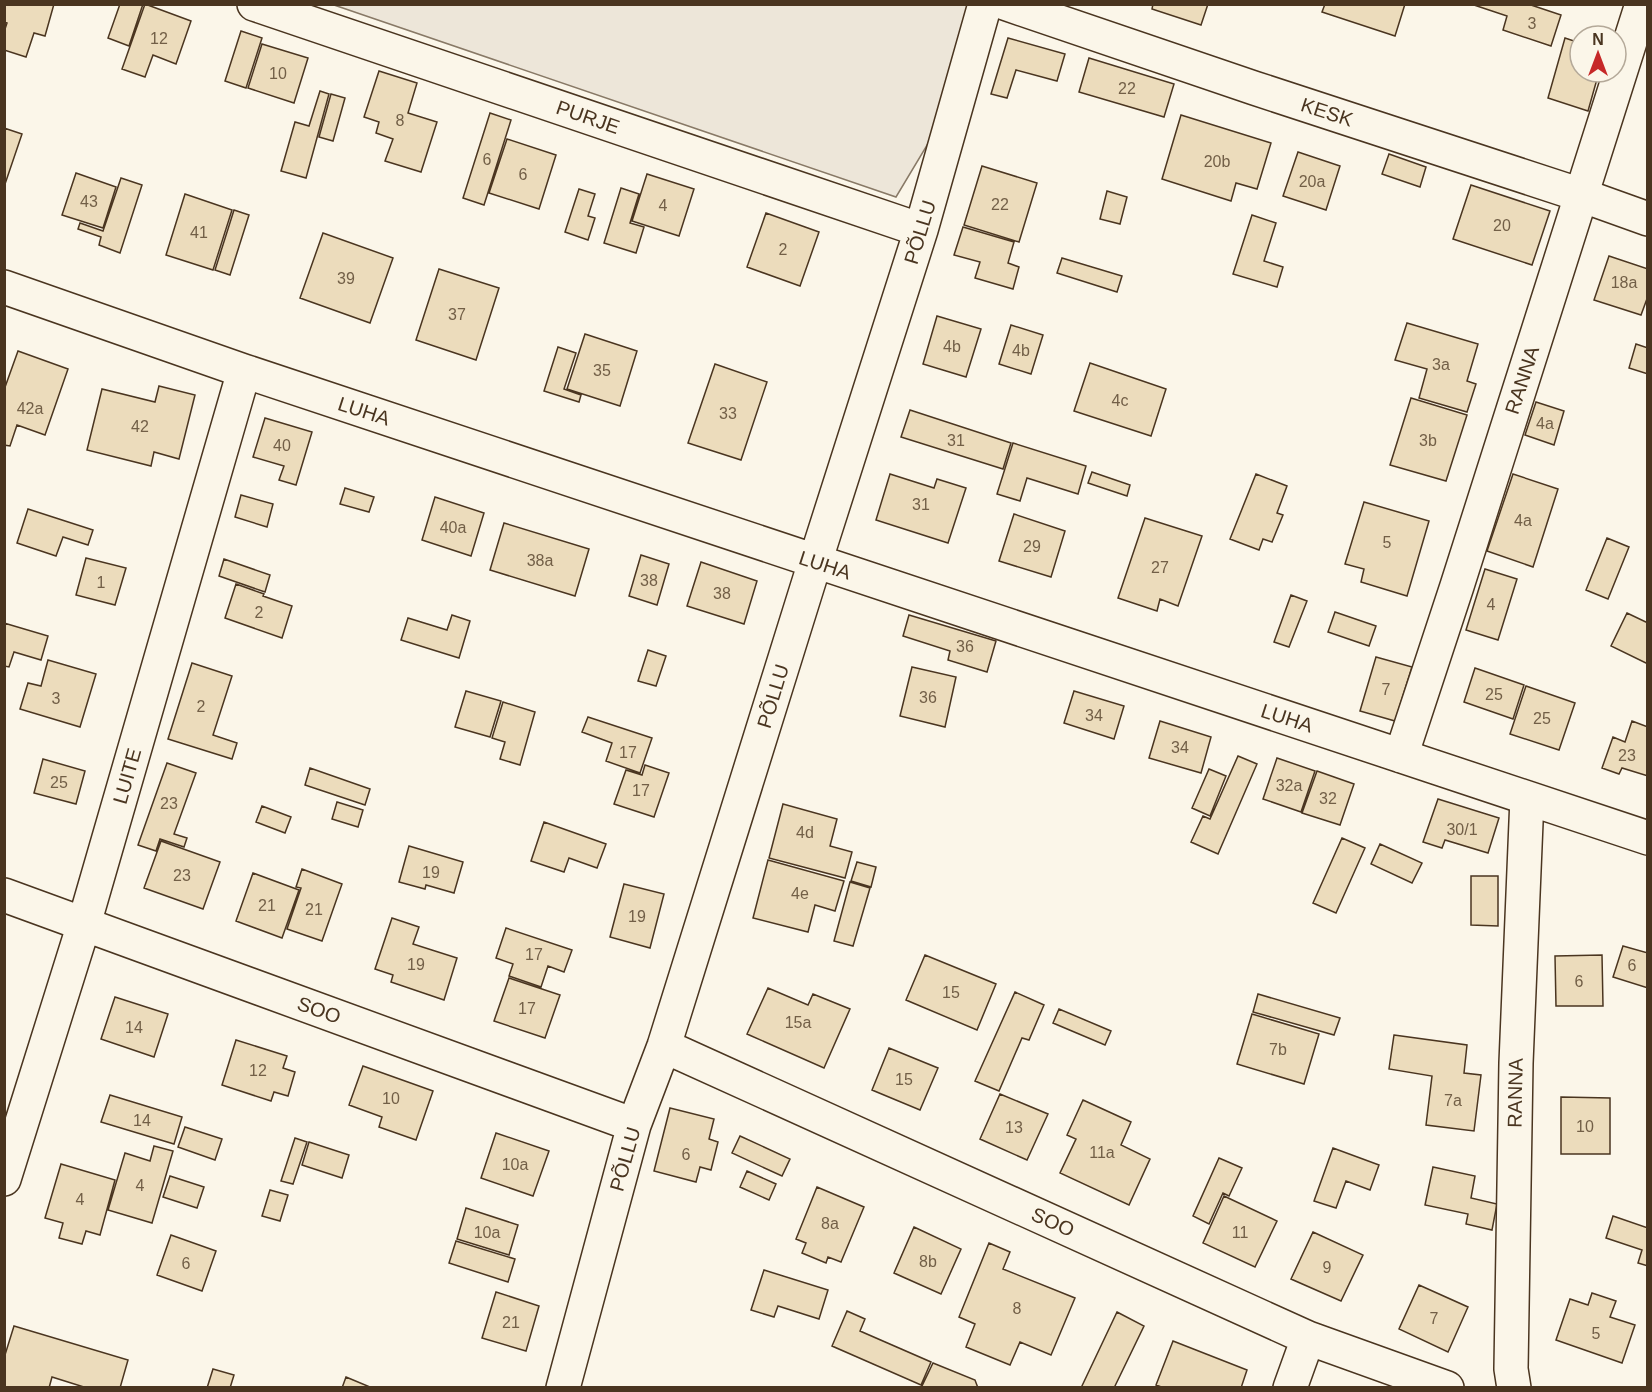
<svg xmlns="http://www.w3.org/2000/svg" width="1652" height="1392" font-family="Arial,sans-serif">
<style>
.green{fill:#ede6d9;stroke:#887966;stroke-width:1.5}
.building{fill:#ecdcbc;stroke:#4a3520;stroke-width:1.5}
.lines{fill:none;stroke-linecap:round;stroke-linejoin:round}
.minor-casing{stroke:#4a3520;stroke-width:36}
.minor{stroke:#fbf6e9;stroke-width:33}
.labels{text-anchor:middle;stroke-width:4.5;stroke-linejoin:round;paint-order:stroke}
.number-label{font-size:16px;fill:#725f47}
.street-label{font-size:20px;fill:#4a3520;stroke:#fbf6e9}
</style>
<rect width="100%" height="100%" fill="#fbf6e9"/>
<path class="green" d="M334,5H971L932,137L896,197Z"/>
<path class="building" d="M4,4H54L45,36L34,33L26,57L4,50V32L7,23L4,22Z
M120,4H143L129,46L108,38Z
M145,4L191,21L176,64L153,55L145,77L122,69Z
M1153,4H1208L1201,25L1152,9Z
M1325,4H1405L1395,36L1322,12Z
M1528,4L1561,15L1551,46L1503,30L1507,16L1474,5Z
M241,31L262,38L246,88L225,81Z
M1008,38L1065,54L1057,81L1016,70L1007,98L991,94Z
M1565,38L1580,43V72H1599L1588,111L1548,98Z
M262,44L308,58L294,103L248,88Z
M1089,58L1174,84L1164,117L1079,92Z
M379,71L417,83L408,113L437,122L421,172L385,161L393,139L376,133L379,122L364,117Z
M320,91L329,94L306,178L281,171L295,122L309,126Z
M331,94L345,98L333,141L319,137Z
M490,113L511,120L484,205L463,198Z
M1181,115L1271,143L1257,189L1236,183L1231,201L1162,179Z
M4,128L22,134L4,187Z
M507,139L556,155L539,209L489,193Z
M1298,152L1340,166L1326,210L1283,196Z
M1389,154L1426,167L1420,187L1382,174Z
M982,166L1037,183L1019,242L964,225Z
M76,173L116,187L103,228L62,215Z
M647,174L694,189L679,236L632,221Z
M121,178L142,185L120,253L99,245L101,237L78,229L80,223L103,231Z
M1471,185L1550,211L1532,265L1453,239Z
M621,188L639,194L630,223L644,227L636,253L604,243Z
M579,189L595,194L588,216L595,218L588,240L565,232Z
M1107,191L1127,197L1120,224L1100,219Z
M185,194L232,210L213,270L166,255Z
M234,210L249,215L230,275L215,270Z
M766,213L819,232L800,286L747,267Z
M1252,215L1276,223L1264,261L1283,267L1277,287L1233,274Z
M963,227L1014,242L1008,263L1019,267L1013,289L975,278L980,262L954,255Z
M323,233L393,258L370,323L300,298Z
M1609,256L1648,269V296L1641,315L1594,300Z
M1062,258L1122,276L1117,292L1057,273Z
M439,269L499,288L476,360L416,340Z
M937,316L981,329L966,377L923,364Z
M1407,323L1478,344L1467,381L1476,384L1467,412L1419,398L1427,369L1395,360Z
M1011,325L1043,335L1031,374L999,364Z
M585,334L637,351L620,406L567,389Z
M1636,344L1648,348V374L1629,368Z
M558,347L576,353L564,389L581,395L579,402L544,391Z
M18,351L68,369L45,435L17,425L10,446L4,445V390Z
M1090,363L1166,389L1151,436L1074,411Z
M715,364L767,382L741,460L688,443Z
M159,386L195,395L179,459L154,452L151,466L87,450L102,389L155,402Z
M1411,398L1467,415L1446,481L1390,465Z
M1536,402L1564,411L1554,445L1525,435Z
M910,410L1011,443L1003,469L901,437Z
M265,418L312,432L296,485L279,480L284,466L253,457Z
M1013,443L1086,466L1078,494L1027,478L1020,501L997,494Z
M1092,472L1130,485L1127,496L1088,483Z
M890,474L934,488L937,479L966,488L948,543L876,520Z
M1256,474L1287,486L1277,513L1283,515L1272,542L1263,539L1259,550L1230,539Z
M1513,474L1558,489L1533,567L1487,551Z
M345,488L374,497L369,512L340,504Z
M241,495L273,504L267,527L235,517Z
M435,497L484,513L471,556L422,540Z
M1364,502L1429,521L1407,596L1361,582L1364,569L1345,564Z
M28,509L93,530L88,545L63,537L56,556L17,543Z
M1014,514L1065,531L1051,577L999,561Z
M1145,518L1202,536L1178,606L1160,599L1157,611L1118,598Z
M504,523L589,549L575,596L490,570Z
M1607,538L1629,547L1608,599L1586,590Z
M641,555L669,564L657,605L629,596Z
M86,558L126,568L115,605L76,595Z
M224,559L270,575L265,592L219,576Z
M701,562L757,581L744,624L687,606Z
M1485,569L1517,579L1498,640L1466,630Z
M236,584L264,594L263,596L292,606L282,638L225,618Z
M1291,595L1307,601L1289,647L1274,642Z
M1335,612L1376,626L1369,646L1328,632Z
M1627,613L1648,623V664L1611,646Z
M452,615L470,621L459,658L401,640L408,618L447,630Z
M909,615L996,641L987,672L948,660L950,651L903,636Z
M4,623L48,636L41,660L14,652L9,667L4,666Z
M648,650L666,656L656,686L638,681Z
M1376,657L1412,667L1395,721L1360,711Z
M48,660L96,674L80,727L20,709L28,683L41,686Z
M192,663L232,676L213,735L237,743L232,759L168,739Z
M912,667L956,677L945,727L900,716Z
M1475,668L1524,685L1513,719L1464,702Z
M1526,686L1575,703L1559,750L1510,734Z
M466,691L501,701L490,737L455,727Z
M1074,691L1124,706L1114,739L1064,723Z
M503,702L535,712L520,765L500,759L505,742L492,738Z
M588,717L652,738L640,773L606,761L612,743L582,732Z
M1160,721L1211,737L1201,773L1149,758Z
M1632,721L1648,727V776L1622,768L1619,774L1602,768L1613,737L1625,742Z
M1238,756L1257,764L1218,854L1191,842L1203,816L1210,819Z
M1277,758L1315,771L1301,812L1263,799Z
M43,759L85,771L76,804L34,793Z
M167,763L196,773L174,834L187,838L184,847L160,839L156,851L138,845Z
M645,765L669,773L654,817L614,804L626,770L642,775Z
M310,768L370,789L365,805L305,785Z
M1209,769L1226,776L1210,816L1192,808Z
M1317,771L1354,784L1340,825L1302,813Z
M1438,799L1499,818L1488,853L1445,840L1442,848L1423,842Z
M337,802L363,810L358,827L332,819Z
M783,804L837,819L830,846L852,852L845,878L769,858Z
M262,806L291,817L285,833L256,822Z
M544,822L606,844L597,868L569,858L564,872L531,861Z
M1342,838L1365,848L1336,913L1313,903Z
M161,841L220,862L203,909L144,888Z
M1380,844L1422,863L1412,883L1371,864Z
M409,846L463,862L454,893L426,885L425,889L399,882Z
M768,860L844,881L835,911L815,905L808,932L753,918Z
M857,862L876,867L871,887L851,881Z
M302,869L342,884L322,941L287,929L301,888L296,887Z
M253,873L299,890L282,938L236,921Z
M1471,876H1498V926L1471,925Z
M850,882L870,888L853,946L834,941Z
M624,884L664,894L650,948L610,937Z
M392,918L419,927L413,944L457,958L444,1000L391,982L393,975L375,969Z
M506,928L572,950L564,972L548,966L541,987L509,976L513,964L496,958Z
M1623,946L1648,953V988L1613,977Z
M925,955L996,984L977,1030L906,1000Z
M1602,955L1603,1006H1556L1555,956Z
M509,978L560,995L545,1038L494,1021Z
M768,988L808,1005L813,994L850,1009L824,1068L747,1034Z
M1015,992L1044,1005L1029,1040L1022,1038L999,1091L975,1081Z
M1258,994L1340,1018L1334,1035L1253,1012Z
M115,997L168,1014L154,1057L101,1039Z
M1059,1009L1111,1031L1105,1045L1053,1023Z
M1252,1014L1319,1034L1304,1084L1237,1064Z
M1394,1035L1467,1045L1464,1073L1481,1075L1474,1131L1426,1125L1432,1076L1389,1069Z
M236,1040L287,1056L283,1068L295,1072L288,1096L274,1092L271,1101L222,1085Z
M889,1048L938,1068L920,1110L872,1090Z
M363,1066L433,1091L416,1140L379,1127L382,1117L349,1105Z
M1000,1094L1048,1114L1027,1160L980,1139Z
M110,1095L182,1117L174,1144L101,1122Z
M1561,1097L1610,1098V1154H1561Z
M1083,1100L1131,1122L1121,1145L1150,1159L1129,1205L1060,1173L1076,1139L1067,1135Z
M670,1108L714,1119L709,1139L718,1142L711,1170L700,1167L696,1182L654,1171Z
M185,1127L222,1139L215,1160L178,1147Z
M496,1133L549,1151L533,1196L481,1178Z
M740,1136L790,1159L782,1176L732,1153Z
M295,1138L307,1142L293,1184L281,1181Z
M309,1142L349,1155L342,1178L302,1165Z
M154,1146L173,1151L152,1223L108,1210L125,1153L150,1161Z
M1333,1148L1379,1165L1370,1190L1346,1181L1336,1208L1314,1201Z
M1219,1158L1242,1168L1229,1196L1223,1193L1209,1224L1193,1216Z
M61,1164L115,1180L100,1235L86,1231L82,1244L59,1238L63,1223L45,1218Z
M1433,1167L1475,1176L1471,1198L1497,1204L1492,1230L1466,1224L1468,1214L1425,1205Z
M747,1171L776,1184L769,1200L740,1187Z
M170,1176L204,1187L197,1208L163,1197Z
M817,1187L864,1207L841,1262L828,1257L826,1263L802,1253L806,1243L796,1239Z
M270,1190L288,1195L280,1221L262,1216Z
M1224,1196L1277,1221L1255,1267L1203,1243Z
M466,1208L518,1225L509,1255L457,1239Z
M1613,1216L1648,1228V1266L1638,1263L1642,1250L1606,1238Z
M914,1227L961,1249L941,1294L894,1273Z
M1313,1232L1363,1255L1341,1301L1291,1279Z
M171,1235L216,1251L202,1291L157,1275Z
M456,1241L515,1259L508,1282L449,1263Z
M989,1243L1010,1252L1003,1269L1075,1298L1051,1355L1020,1342L1010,1365L966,1347L975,1324L959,1317Z
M764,1270L828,1290L819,1319L778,1306L774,1317L751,1310Z
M1419,1285L1468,1307L1448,1352L1399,1329Z
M496,1292L539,1306L526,1351L482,1338Z
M1592,1293L1616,1301L1610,1317L1635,1325L1622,1363L1556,1340L1570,1299L1588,1305Z
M847,1311L865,1319L860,1331L931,1362L921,1385L832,1346Z
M1117,1312L1144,1326L1114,1388H1081Z
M14,1326L128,1360L120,1388H87L52,1377L49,1388H4V1358Z
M1173,1341L1247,1370L1241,1388H1164L1156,1385Z
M933,1363L975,1380L978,1388H926L922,1386Z
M213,1369L234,1375L230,1388H207Z
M346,1377L370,1387L369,1388H342Z"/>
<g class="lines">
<defs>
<path id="minor" d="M254,4L921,230
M1007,4L1254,88L1581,195L1648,219
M4,287L244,371L1648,838
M1401,756L1457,586L1642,4
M4,895L634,1125
M664,1046L1308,1338L1447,1388
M4,1179L84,924L244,371
M563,1388L634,1125L664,1046L815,562L921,230L985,4
M1290,1388L1308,1338
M1514,1388L1511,1369L1516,1063L1527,798"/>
</defs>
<use href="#minor" class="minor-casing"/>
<use href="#minor" class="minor"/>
</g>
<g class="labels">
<g class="number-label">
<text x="1532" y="29">3</text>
<text x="159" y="44">12</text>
<text x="278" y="79">10</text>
<text x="1127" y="94">22</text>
<text x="400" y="126">8</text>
<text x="487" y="165">6</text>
<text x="1217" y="167">20b</text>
<text x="523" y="180">6</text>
<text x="1312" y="187">20a</text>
<text x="89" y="207">43</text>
<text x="1000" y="210">22</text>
<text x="663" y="211">4</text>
<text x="1502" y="231">20</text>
<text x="199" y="238">41</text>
<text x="783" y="255">2</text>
<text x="346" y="284">39</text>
<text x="1624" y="288">18a</text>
<text x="457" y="320">37</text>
<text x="952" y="352">4b</text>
<text x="1021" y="356">4b</text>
<text x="1441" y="370">3a</text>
<text x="602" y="376">35</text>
<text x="1120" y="406">4c</text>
<text x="30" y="414">42a</text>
<text x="728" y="419">33</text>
<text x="1545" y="429">4a</text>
<text x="140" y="432">42</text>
<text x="956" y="446">31</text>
<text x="1428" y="446">3b</text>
<text x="282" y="451">40</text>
<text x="921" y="510">31</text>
<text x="1523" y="526">4a</text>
<text x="453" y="533">40a</text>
<text x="1387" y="548">5</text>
<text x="1032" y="552">29</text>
<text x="540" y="566">38a</text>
<text x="1160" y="573">27</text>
<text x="649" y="586">38</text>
<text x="101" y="588">1</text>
<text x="722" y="599">38</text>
<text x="1491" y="610">4</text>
<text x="259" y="618">2</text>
<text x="965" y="652">36</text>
<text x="1386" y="695">7</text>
<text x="1494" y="700">25</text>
<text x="928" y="703">36</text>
<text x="56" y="704">3</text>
<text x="201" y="712">2</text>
<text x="1094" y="721">34</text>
<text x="1542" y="724">25</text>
<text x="1180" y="753">34</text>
<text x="628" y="758">17</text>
<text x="1627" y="761">23</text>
<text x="59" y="788">25</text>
<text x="1289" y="791">32a</text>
<text x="641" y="796">17</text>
<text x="1328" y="804">32</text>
<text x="169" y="809">23</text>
<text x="1462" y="835">30/1</text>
<text x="805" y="838">4d</text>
<text x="431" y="878">19</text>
<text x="182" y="881">23</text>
<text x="800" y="899">4e</text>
<text x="267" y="911">21</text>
<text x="314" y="915">21</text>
<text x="637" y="922">19</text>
<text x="534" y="960">17</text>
<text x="416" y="970">19</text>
<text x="1632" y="971">6</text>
<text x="1579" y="987">6</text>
<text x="951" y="998">15</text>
<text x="527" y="1014">17</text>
<text x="798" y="1028">15a</text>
<text x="134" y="1033">14</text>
<text x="1278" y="1055">7b</text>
<text x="258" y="1076">12</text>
<text x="904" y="1085">15</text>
<text x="391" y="1104">10</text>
<text x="1453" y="1106">7a</text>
<text x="142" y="1126">14</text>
<text x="1585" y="1132">10</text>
<text x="1014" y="1133">13</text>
<text x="1102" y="1158">11a</text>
<text x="686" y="1160">6</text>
<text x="515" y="1170">10a</text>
<text x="140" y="1191">4</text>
<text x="80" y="1205">4</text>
<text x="830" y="1229">8a</text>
<text x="487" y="1238">10a</text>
<text x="1240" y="1238">11</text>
<text x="928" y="1267">8b</text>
<text x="186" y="1269">6</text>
<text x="1327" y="1273">9</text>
<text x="1017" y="1314">8</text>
<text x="1434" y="1324">7</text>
<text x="511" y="1328">21</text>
<text x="1596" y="1339">5</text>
</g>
<g class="street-label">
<text transform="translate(1327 112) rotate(18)" y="7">KESK</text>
<text transform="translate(588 117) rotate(19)" y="7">PURJE</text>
<text transform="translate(920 232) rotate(-73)" y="7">PÕLLU</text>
<text transform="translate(1522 380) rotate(-72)" y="7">RANNA</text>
<text transform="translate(364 411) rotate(18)" y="7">LUHA</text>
<text transform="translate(825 565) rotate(18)" y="7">LUHA</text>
<text transform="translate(773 696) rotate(-73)" y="7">PÕLLU</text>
<text transform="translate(1287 718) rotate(18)" y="7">LUHA</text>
<text transform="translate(127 776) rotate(-74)" y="7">LUITE</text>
<text transform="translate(319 1010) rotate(20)" y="7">SOO</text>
<text transform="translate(1515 1093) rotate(-89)" y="7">RANNA</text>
<text transform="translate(625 1159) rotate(-74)" y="7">PÕLLU</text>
<text transform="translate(1053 1222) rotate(24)" y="7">SOO</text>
</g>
</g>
<rect width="1652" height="1392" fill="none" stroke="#4a3520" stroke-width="12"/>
<g transform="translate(1598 54)"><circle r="28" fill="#fbf6e9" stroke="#b4a999" stroke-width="1.5"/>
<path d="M0-4.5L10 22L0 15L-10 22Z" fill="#c62828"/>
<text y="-9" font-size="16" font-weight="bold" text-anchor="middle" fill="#4a3520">N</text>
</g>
</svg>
